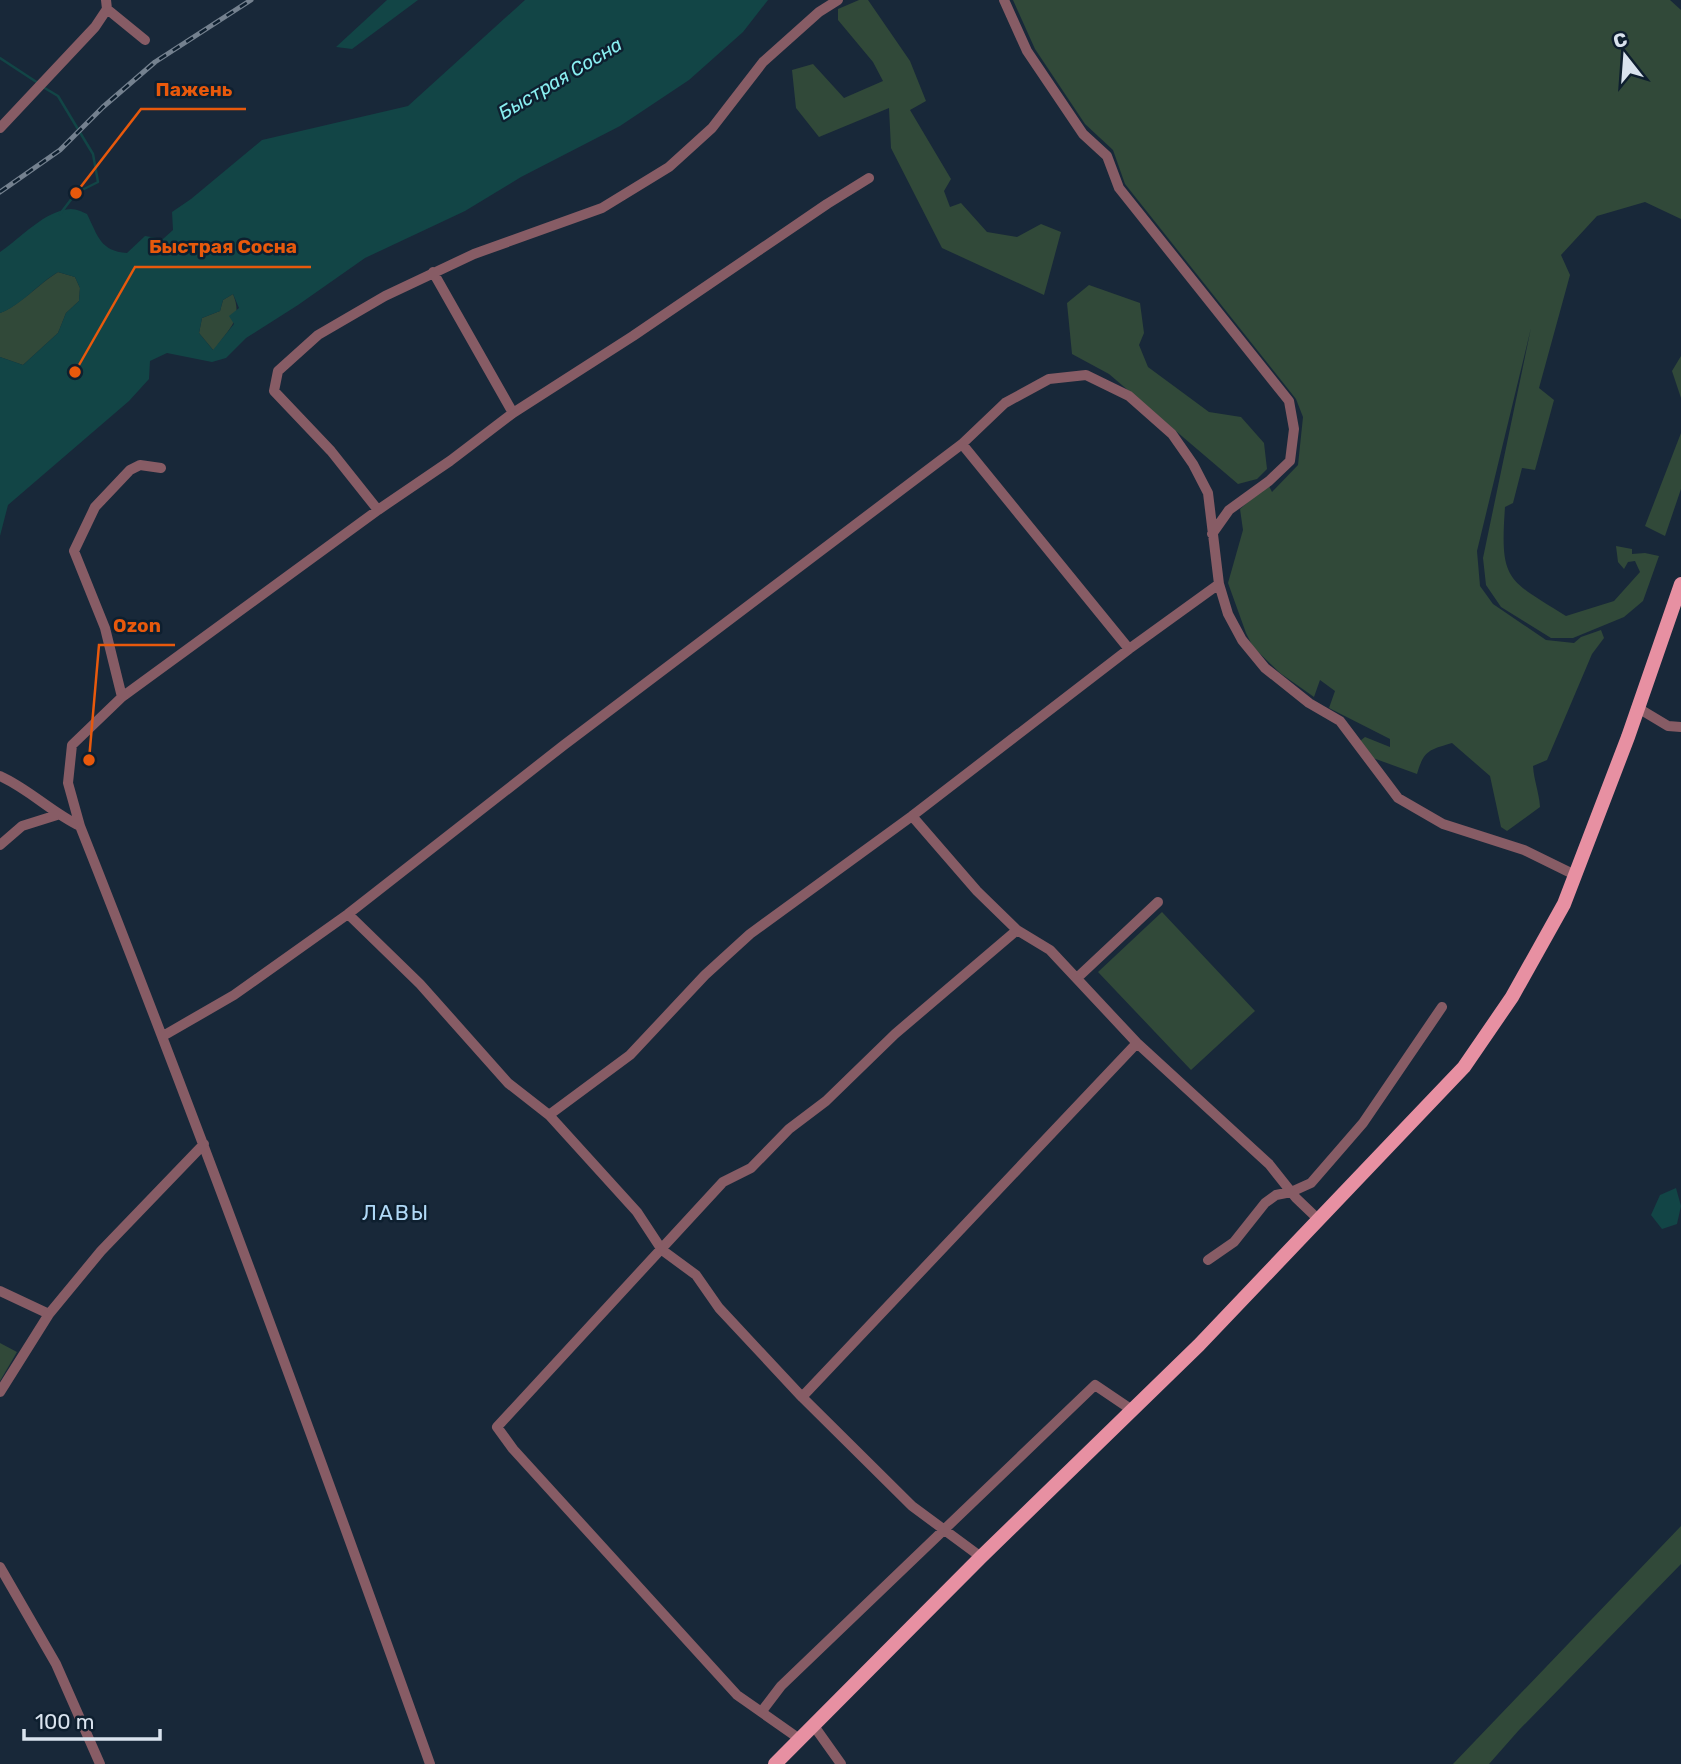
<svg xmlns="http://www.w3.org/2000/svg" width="1681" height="1764" font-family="Rubik,sans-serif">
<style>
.green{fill:#314939}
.water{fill:#124546;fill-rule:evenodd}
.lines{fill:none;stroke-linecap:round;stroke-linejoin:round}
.stream{stroke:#124546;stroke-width:2.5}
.minor{stroke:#875c65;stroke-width:10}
.major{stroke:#e790a2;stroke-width:14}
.rail-casing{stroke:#74818f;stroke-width:5}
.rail{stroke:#0e1f2f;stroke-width:2.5;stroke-dasharray:8;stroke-linecap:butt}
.labels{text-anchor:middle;stroke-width:5;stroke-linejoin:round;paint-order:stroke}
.water-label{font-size:19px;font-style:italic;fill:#89eff1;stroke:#0e1f2f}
.quarter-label{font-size:21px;letter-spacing:2px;fill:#b0d9f7;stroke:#0e1f2f}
.leader{fill:none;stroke:#e8590c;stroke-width:2.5}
.callout-dot{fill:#e8590c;stroke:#0e1f2f;stroke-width:2.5}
.callout-label{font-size:19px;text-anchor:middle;font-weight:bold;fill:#e8590c;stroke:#0e1f2f;stroke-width:5;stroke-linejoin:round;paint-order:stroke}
</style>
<rect width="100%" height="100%" fill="#182839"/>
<path class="green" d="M859,0H868L910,61L926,101L910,110L951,179L944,191L950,207L961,203L987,232L1017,237L1041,224L1061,232L1044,295L942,248L891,148L889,108L819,137L796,108L792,70L813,64L844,98L883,81L873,62L838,20V9Z
M1013,0H1670L1681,10V219L1645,202L1597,216L1561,255L1570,275L1539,388L1554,400L1535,470L1522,468L1513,503L1505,507C1500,580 1506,579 1566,616L1614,601L1640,572L1635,561L1628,562L1624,569L1618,562L1616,546L1632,549V554L1645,553L1659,556L1643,601L1624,617L1573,638H1551L1501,607L1486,585L1483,558L1531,328L1477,551L1480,586L1493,604L1546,640L1574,643L1581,637L1601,630L1604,638L1592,654L1547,760L1533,766C1534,781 1539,792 1540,807L1507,831L1501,827L1490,776L1452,743C1429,750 1424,750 1417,774L1373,758L1360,741L1365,737L1390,747V739L1329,708L1335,691L1320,680L1314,697L1280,673L1253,647L1246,633L1228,583L1243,530L1240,509L1268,484L1272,492L1298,465L1303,417L1296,399L1125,184L1113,150L1085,124L1035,49Z
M58,272L75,277L80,288L79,301L66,313L58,333L23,365L0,357V313C19,306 40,283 58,272Z
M1089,285L1140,303L1144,333L1139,345L1148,367L1209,412L1241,417L1264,443L1267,469L1257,479L1238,484L1109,374L1072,354L1067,303Z
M233,294C244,321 227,329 214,351L199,333L202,318L220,311L223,300Z
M1681,356V398L1672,371Z
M1681,433V489L1665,536L1645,526Z
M1162,912L1255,1011L1191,1070L1098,972Z
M0,1343L17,1352L0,1381Z
M1681,1526V1564L1519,1730L1489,1764H1453Z"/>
<path class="water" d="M387,0H418L352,49L336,47Z
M525,0H768L743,32L689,80L620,126L521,177L465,211L365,258L298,305L246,338L226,358L212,362L167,353L150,361L149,379L129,401L8,505L0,536V357L23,365L58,333L66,313L79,301L80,288L75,277L58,272C39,283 19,307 0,313V252C21,238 45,210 71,209C76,209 83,212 87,214C98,236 100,251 127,253L145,236L163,239L173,230L172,212L191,199L262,140L408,106ZM233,294L239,308L229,316L234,324L213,350L199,333L202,318L220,311L223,300Z
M1676,1188L1681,1206L1677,1224L1662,1229L1651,1215L1660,1195Z"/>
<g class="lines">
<path class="stream" d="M0,58L38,83
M43,87L58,96L93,154L98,182L76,193L60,214"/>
<path class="minor" d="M1004,0L1027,51L1083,134L1107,156L1119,188L1289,401L1294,429L1290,461L1269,481L1229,510L1212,534
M107,9L145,40
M0,128L95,27L107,9L106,0
M433,272L513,413
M962,444L1129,649
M378,510L331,451L274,391L278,371L318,335L385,296L474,254L602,208L669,167L712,128L763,62L819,12L838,0
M122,697L105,628L74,551L95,507L130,470L140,465L161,468
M1638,708L1668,726L1681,727
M0,776C29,789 51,812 80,826
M912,816L977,891L1017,930L1050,950L1137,1043L1269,1164L1296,1198L1319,1220
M0,845L22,826L57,815
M348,914L420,984L508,1083L549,1115L637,1212L662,1250L696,1275L719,1308L802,1397L912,1506L981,1557
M1077,978L1158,902
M163,1036L234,995L348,914L564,745L962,444L1005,403L1049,379L1086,375L1129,396L1172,434L1193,464L1208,493L1219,584L1228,614L1242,640L1265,668L1309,703L1340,721L1398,798L1443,824L1524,850L1575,875
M549,1115L630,1055L705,975L750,934L912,816L1129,649L1219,584
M1208,1260L1234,1242L1265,1203L1276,1195L1291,1192L1311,1183L1363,1123L1442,1007
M0,1291L49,1314
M0,1392L49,1314L101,1251L204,1144
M802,1397L1137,1043
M0,1567L56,1664L100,1764
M762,1711L781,1686L1095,1385L1132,1410
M814,1726L841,1764
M801,1740L737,1695L513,1449L497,1427L723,1182L751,1168L789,1129L826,1101L895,1034L1017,930
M430,1764C318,1450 203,1136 80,826L68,783L72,745L122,697L378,510L450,461L513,413L633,336L827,204L869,178"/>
<path class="major" d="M775,1764L981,1557L1199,1345L1464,1067L1512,997L1564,904L1628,737L1681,584"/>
<defs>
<path id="rail" d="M0,192L60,150L103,107L155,62L251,0"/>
</defs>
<use href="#rail" class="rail-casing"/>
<use href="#rail" class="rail"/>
</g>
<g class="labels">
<g class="water-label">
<text transform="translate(560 78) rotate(-31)" y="7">Быстрая Сосна</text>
</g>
<g class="quarter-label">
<text x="396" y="1220">ЛАВЫ</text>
</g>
</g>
<path class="leader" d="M76 193L141 109H246M75 372L135 267H311M89 760L99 645H175"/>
<g class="callout-dot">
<circle cx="76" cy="193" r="7"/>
<circle cx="75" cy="372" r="7"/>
<circle cx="89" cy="760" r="7"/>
</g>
<g class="callout-label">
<text x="194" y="96">Пажень</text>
<text x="223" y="253">Быстрая Сосна</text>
<text x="137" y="632">Ozon</text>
</g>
<g transform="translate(1625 56) rotate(343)" stroke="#0e1f2f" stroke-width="5" paint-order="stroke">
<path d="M0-5L12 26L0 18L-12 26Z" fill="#d9e3ee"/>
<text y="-10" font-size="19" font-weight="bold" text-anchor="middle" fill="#d9e3ee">С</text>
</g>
<path d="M24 1729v10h136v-10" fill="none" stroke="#d9e3ee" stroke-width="3.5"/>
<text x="35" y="1729" font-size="21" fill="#d9e3ee" stroke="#0e1f2f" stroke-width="5" paint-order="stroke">100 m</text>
</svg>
